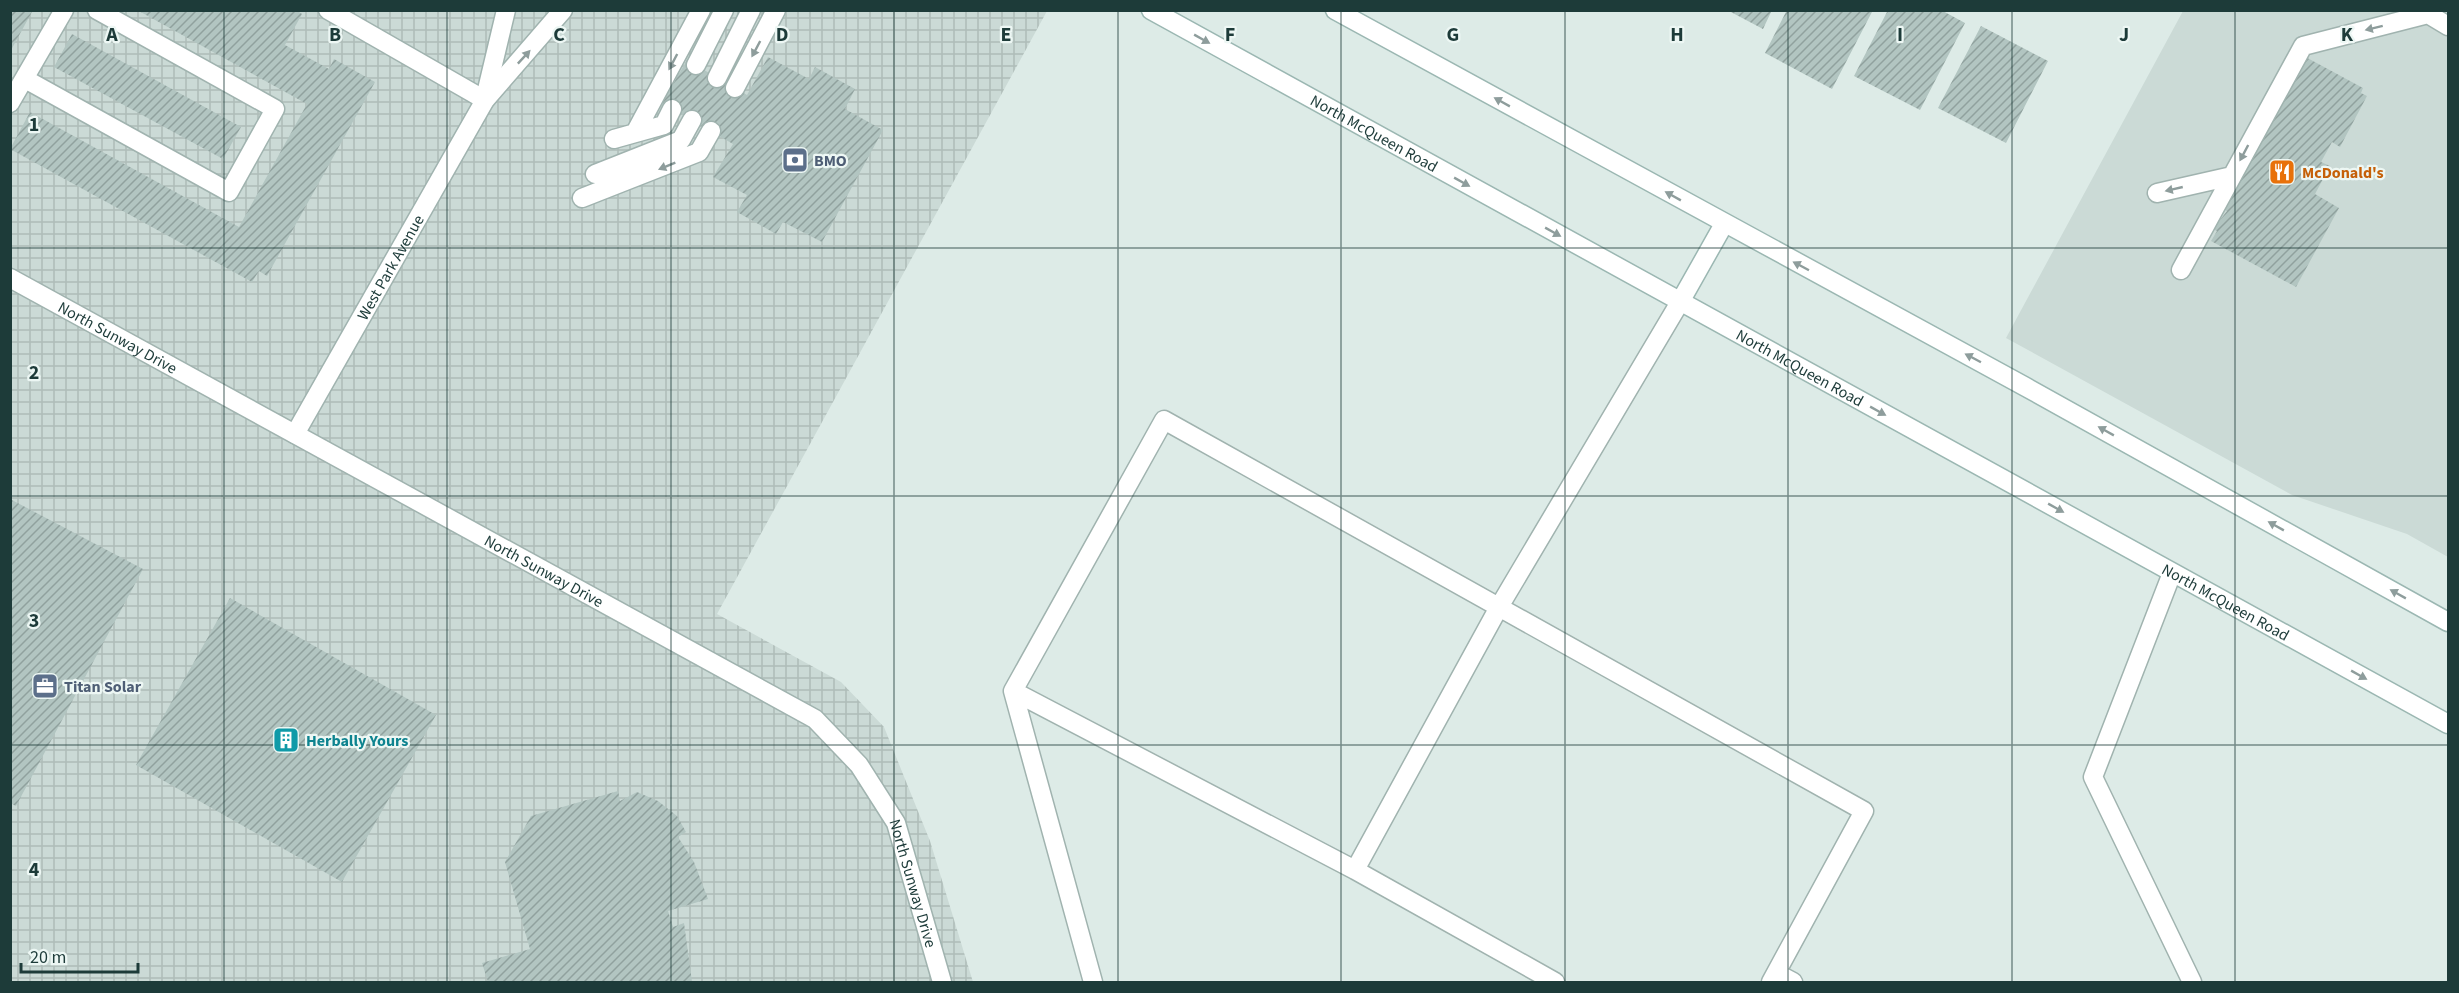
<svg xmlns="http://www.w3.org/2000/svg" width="2459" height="993" font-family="'Source Sans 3',sans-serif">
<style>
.built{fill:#cbdad6}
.industrial{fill:url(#industrial-grid)}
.building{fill:url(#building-hatch)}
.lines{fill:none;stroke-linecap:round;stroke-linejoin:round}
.service-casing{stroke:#a0b3af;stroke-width:21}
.minor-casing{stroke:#a0b3af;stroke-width:21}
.secondary-casing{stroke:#9bb7b2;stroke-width:21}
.service{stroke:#fff;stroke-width:18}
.minor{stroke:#fff;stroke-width:18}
.secondary{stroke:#fff;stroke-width:18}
.oneway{fill:#8e9d9c}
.grid{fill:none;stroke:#1d3b39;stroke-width:1.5;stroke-opacity:0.55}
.labels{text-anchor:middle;stroke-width:4.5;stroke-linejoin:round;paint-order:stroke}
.street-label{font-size:16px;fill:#1d3b39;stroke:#edf7f4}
.service-label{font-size:16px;font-weight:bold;fill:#4e5e75;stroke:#edf7f4;text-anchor:start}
.food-label{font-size:16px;font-weight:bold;fill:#c56008;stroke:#edf7f4;text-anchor:start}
.culture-label{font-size:16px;font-weight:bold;fill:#0d838f;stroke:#edf7f4;text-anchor:start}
.grid-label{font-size:20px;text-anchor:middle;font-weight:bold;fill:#1d3b39;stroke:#edf7f4;stroke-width:4.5;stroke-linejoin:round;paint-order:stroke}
</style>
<defs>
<pattern id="industrial-grid" width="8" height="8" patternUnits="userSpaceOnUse" patternTransform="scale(1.5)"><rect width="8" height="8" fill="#cbdad6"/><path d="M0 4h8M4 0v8" fill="none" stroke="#aebcb8"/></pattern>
<pattern id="building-hatch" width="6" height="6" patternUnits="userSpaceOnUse" patternTransform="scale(1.5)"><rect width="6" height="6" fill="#b2c5c1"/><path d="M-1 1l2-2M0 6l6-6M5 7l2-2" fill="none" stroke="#90a19e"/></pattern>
</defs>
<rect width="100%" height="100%" fill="#ddebe7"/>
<path class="built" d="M2183,11H2448V557L2407,534L2292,495L2006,338Z"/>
<path class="industrial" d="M10,11H1047L717,614L841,682L884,727L930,841L973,982H11Z"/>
<path class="building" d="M10,10H33L10,52Z
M137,10H296L302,14L285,45L329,69L334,59L375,82L267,276L259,271L252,282L10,149L30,112L239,227L307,104Z
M1727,10H1772L1763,29Z
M1787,10H1873L1832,89L1765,53Z
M1888,10H1941L1965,23L1920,110L1854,76Z
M1981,26L2048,61L2006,143L1938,108Z
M72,34L241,127L223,159L54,67Z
M2300,54L2363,88L2361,93L2367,96L2340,147L2332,142L2321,162L2330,166L2315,194L2339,208L2296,287L2211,241L2217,231L2213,229L2227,211L2218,206L2256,137L2262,141L2282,104Z
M768,57L809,79L815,67L855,89L845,109L883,130L822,242L783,222L776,234L737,212L747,195L713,177L733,144L662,103L687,60L747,95Z
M10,499L143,569L16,806L10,803Z
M230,598L436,715L342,882L136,765Z
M618,791L620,801L637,792L658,801L677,816L686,832L678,837L694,862L708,899L668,911L673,927L684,923L692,982H488L482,963L530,949L505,862L531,816Z"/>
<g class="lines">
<defs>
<path id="service" d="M328,10L485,100
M696,65L724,10
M717,78L751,10
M25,79L229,192L275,109L97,10
M735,88L776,10
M10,103L64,10
M635,133L701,10
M614,139L664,125L672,109
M595,174L681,140L692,120
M2157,193L2232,176
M582,198L699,152L711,131
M2181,270L2303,46L2428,14L2448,26
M2172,573L2093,777L2192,982
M1013,691L1355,870L1555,982
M1355,870L1499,607L1680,302
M1776,973L1793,982
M1093,982L1013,691L1164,420L1864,811L1771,982"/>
<g id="minor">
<path d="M485,98L506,10"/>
<path id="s1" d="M10,278L815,719L859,765L896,823L942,982"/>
<path id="s2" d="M295,434L485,100L563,10"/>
</g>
<g id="secondary">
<path id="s3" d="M1151,10L2448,724"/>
<path d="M1335,10L2024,386L2448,622"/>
<path d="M1680,302L1724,224"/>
</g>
</defs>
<use href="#service" class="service-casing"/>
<use href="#minor" class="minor-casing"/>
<use href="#secondary" class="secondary-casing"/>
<use href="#service" class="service"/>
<use href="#minor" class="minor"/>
<use href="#secondary" class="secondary"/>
</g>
<defs><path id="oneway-solid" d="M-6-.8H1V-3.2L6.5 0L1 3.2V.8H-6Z" transform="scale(1.5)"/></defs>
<g class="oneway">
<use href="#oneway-solid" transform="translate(2374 28) rotate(166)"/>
<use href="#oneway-solid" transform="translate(1202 39) rotate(29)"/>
<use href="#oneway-solid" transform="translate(756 49) rotate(118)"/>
<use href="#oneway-solid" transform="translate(524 57) rotate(-47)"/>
<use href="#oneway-solid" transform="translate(673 62) rotate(118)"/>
<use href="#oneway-solid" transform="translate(1502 102) rotate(-151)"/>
<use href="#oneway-solid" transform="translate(2244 153) rotate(118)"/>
<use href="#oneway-solid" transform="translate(667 166) rotate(158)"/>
<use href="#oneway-solid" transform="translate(1462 182) rotate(29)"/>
<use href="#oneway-solid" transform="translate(2174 189) rotate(167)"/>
<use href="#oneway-solid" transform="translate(1673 196) rotate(-151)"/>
<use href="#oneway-solid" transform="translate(1553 232) rotate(29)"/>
<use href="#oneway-solid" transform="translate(1801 266) rotate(-152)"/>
<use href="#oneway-solid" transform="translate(1973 358) rotate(-152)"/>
<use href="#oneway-solid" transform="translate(1878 411) rotate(29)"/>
<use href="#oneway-solid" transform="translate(2106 431) rotate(-151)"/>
<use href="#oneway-solid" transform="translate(2056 508) rotate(29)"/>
<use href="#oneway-solid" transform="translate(2276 526) rotate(-151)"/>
<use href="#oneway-solid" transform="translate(2398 594) rotate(-151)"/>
<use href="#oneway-solid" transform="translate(2359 675) rotate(29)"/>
</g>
<path class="grid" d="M224,10V982M447,10V982M671,10V982M894,10V982M1118,10V982M1341,10V982M1565,10V982M1788,10V982M2012,10V982M2235,10V982M10,248H2448M10,496H2448M10,745H2448"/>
<defs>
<symbol id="bank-square" viewBox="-11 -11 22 22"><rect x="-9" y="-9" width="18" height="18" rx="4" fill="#5c6f8a" stroke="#edf7f4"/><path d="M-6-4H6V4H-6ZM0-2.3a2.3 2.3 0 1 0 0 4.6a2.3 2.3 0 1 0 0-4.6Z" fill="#fff"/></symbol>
<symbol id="restaurant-square" viewBox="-11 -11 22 22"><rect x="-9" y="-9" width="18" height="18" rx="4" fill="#e8710a" stroke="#edf7f4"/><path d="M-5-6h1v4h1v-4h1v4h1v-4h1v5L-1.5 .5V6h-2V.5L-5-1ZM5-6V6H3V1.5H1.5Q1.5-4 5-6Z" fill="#fff"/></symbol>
<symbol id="office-square" viewBox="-11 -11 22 22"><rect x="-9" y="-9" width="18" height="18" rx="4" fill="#5c6f8a" stroke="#edf7f4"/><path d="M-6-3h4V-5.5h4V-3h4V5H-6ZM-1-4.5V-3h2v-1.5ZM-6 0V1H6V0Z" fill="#fff"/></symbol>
<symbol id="building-square" viewBox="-11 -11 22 22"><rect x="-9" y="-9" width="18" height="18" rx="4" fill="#0f9aa8" stroke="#edf7f4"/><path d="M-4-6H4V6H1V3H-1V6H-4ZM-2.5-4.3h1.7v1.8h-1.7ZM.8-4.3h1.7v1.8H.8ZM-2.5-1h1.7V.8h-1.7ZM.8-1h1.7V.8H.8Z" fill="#fff"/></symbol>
</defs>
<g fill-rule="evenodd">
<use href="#bank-square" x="780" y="145" width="30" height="30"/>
<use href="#restaurant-square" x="2267" y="157" width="30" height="30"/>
<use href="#office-square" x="30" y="671" width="30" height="30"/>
<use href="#building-square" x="271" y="725" width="30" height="30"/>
</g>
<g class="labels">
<g class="street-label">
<text dy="6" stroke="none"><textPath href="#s3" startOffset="255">North McQueen Road</textPath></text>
<text dy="6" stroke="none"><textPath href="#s2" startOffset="192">West Park Avenue</textPath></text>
<text dy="6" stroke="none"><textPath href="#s1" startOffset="123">North Sunway Drive</textPath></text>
<text dy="6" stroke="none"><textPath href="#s3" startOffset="741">North McQueen Road</textPath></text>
<text dy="6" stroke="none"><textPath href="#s1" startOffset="609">North Sunway Drive</textPath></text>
<text dy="6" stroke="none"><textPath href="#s3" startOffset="1227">North McQueen Road</textPath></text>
<text dy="6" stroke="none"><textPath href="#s1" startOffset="1113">North Sunway Drive</textPath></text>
</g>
<g class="service-label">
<text x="814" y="166">BMO</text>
<text x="64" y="692">Titan Solar</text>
</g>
<g class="food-label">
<text x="2302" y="178">McDonald's</text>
</g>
<g class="culture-label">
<text x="306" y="746">Herbally Yours</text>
</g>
</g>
<g class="grid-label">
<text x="112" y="41">A</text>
<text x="335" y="41">B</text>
<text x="559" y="41">C</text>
<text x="782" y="41">D</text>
<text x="1006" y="41">E</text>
<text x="1230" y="41">F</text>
<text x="1453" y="41">G</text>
<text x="1677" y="41">H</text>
<text x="1900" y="41">I</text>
<text x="2124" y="41">J</text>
<text x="2347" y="41">K</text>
<text x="34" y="131">1</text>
<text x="34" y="379">2</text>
<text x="34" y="627">3</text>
<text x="34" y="876">4</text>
</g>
<rect width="2459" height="993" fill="none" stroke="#1d3b39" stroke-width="24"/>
<path d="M21 963v9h117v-9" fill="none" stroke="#1d3b39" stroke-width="3"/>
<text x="30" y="963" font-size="18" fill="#1d3b39" stroke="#edf7f4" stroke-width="4.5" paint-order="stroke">20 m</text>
</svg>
